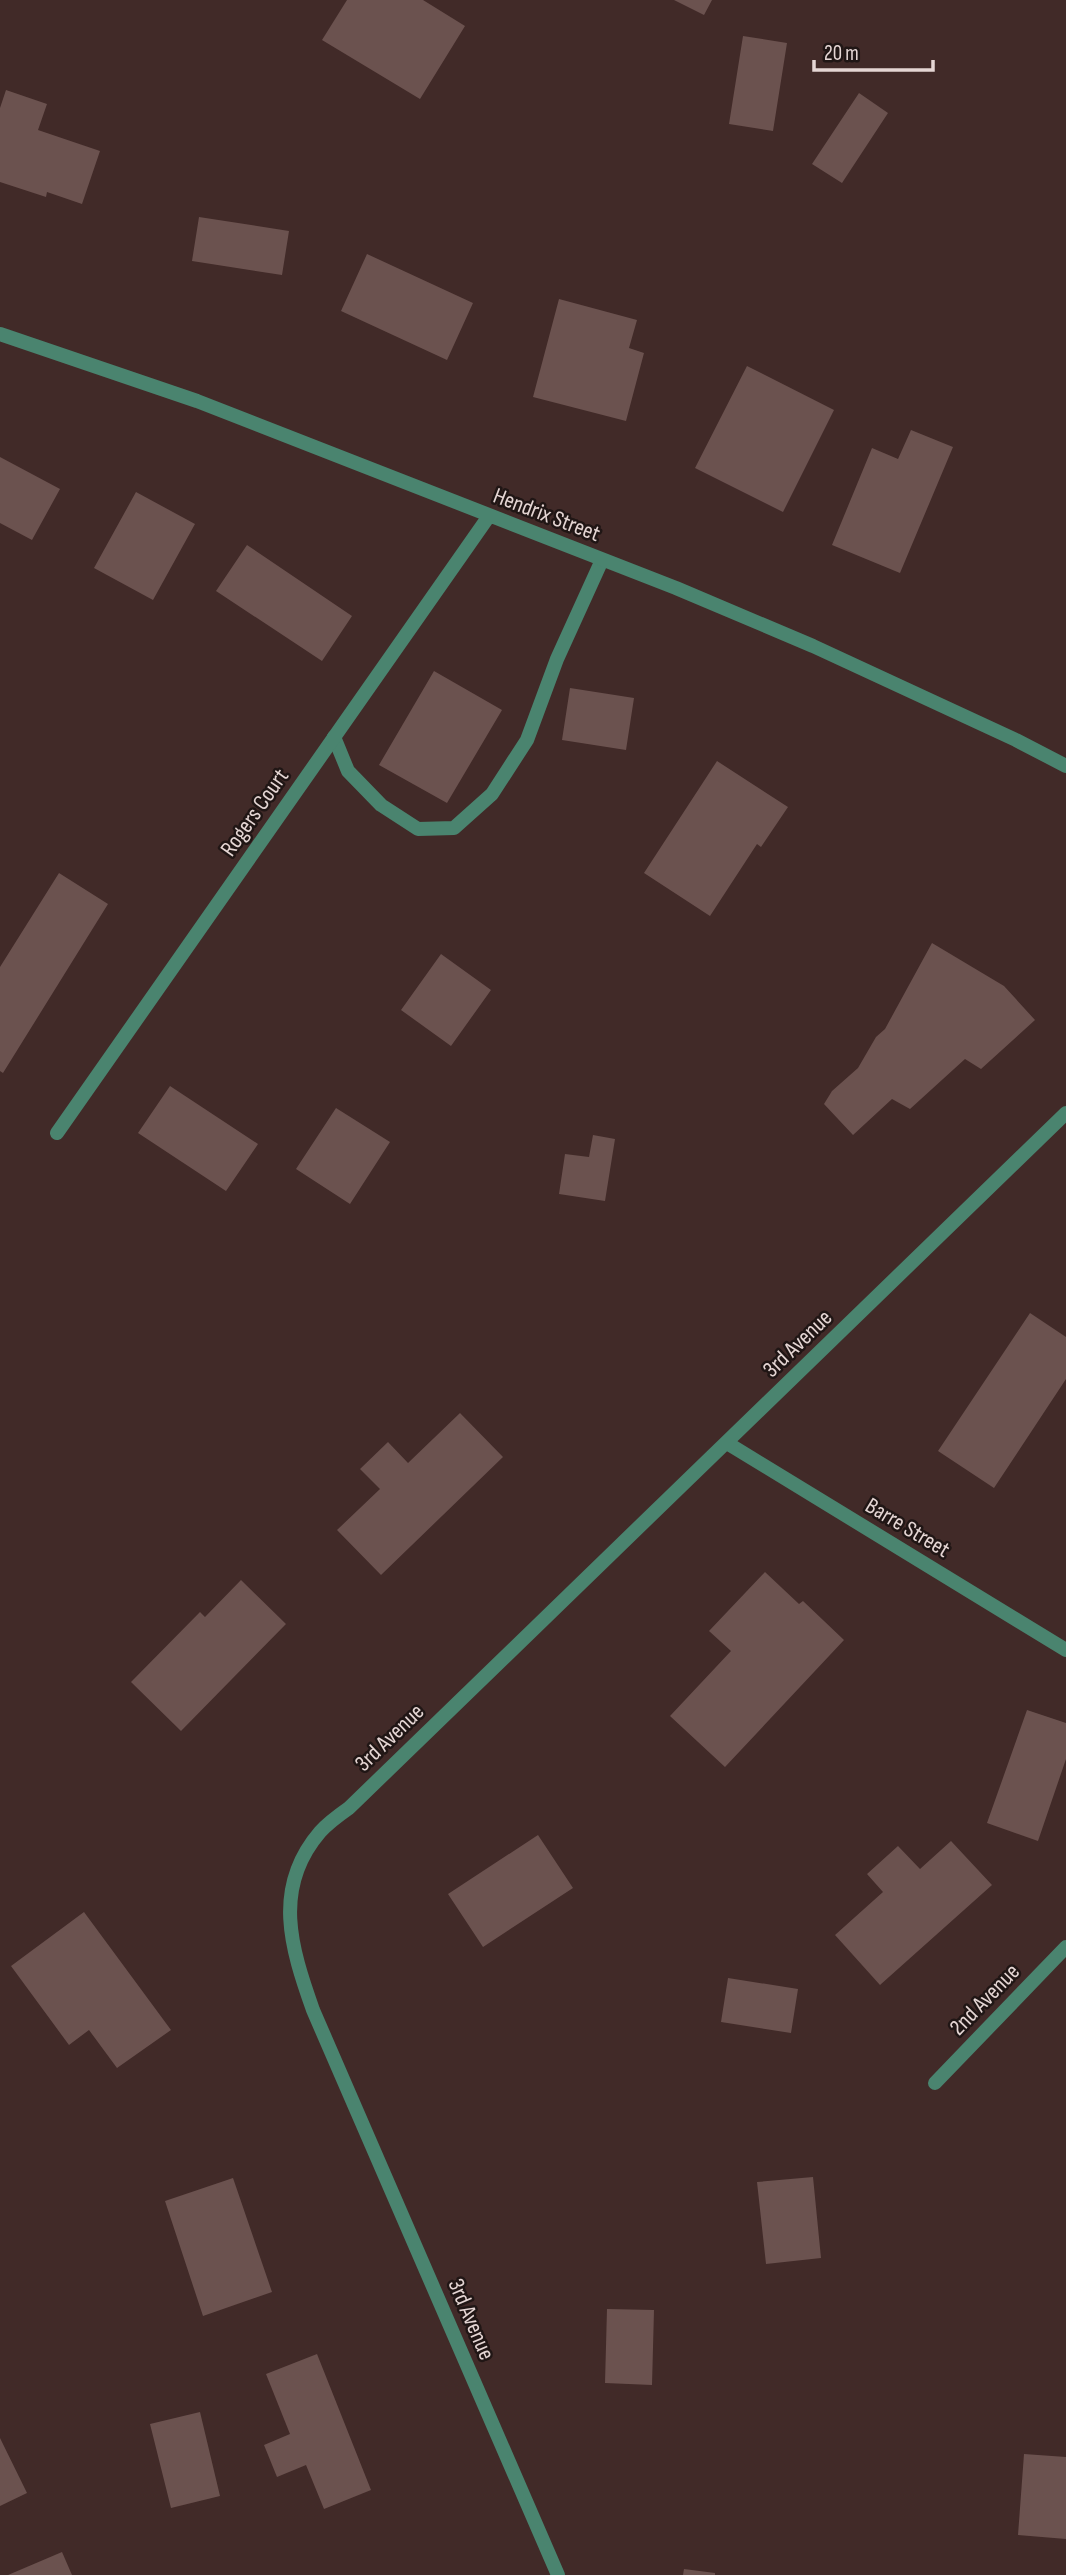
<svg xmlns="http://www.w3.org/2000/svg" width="1066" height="2575" font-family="'Sofia Sans Condensed',sans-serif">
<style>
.building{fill:#6b524f}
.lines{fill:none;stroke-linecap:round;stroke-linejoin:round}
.service{stroke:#4a846f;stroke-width:14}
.minor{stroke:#4a846f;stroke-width:14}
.labels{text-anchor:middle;stroke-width:5;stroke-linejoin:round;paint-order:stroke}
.street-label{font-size:23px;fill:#e5d6d4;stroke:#201615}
</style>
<rect width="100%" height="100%" fill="#412a28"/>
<path class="building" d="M347,0H423L465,26L420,99L322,40Z
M674,0H712L704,15Z
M743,36L787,43L773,131L729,124Z
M6,90L47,104L38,130L100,151L82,204L47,192L46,197L0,182V108Z
M859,93L888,113L842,183L812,164Z
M199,217L289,231L282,275L192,261Z
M367,254L473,303L447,360L341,311Z
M559,299L637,320L629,348L644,353L626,421L533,397Z
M747,366L834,410L783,512L695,468Z
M911,430L953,447L900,573L832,545L872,448L898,459Z
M0,457L60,489L32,540L0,523Z
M136,492L195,524L153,600L94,568Z
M247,545L352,616L322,661L216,591Z
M434,671L502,710L447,803L379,765Z
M570,688L634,698L626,750L562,740Z
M717,761L788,807L761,847L757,844L710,916L644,873Z
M59,873L108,904L3,1073L0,1071V967Z
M932,943L1004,986L1035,1020L981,1069L965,1059L910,1109L892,1099L853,1135L824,1104L832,1091L858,1068L876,1037L885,1029Z
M441,954L491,990L451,1046L401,1010Z
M170,1086L258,1144L226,1191L138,1133Z
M336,1108L390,1142L350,1204L296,1169Z
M593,1135L615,1139L605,1201L559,1194L565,1154L589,1157Z
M1030,1313L1066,1337V1379L994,1488L938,1451Z
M460,1413L503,1457L381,1575L337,1530L380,1489L360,1469L388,1442L408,1463Z
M765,1572L799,1604L803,1601L844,1640L725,1767L670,1716L731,1651L709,1631Z
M241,1580L286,1624L181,1731L131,1682L200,1612L205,1617Z
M1027,1710L1066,1723V1759L1038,1841L987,1823Z
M538,1835L573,1888L483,1947L448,1894Z
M951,1841L992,1885L880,1985L835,1935L883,1892L867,1874L898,1846L920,1869Z
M84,1912L171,2030L117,2068L89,2030L69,2045L11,1966Z
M728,1978L798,1989L791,2033L721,2022Z
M813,2177L821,2258L766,2264L757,2182Z
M233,2178L272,2292L203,2316L165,2201Z
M607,2309L654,2310L652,2385L605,2383Z
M317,2354L371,2490L324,2509L306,2465L277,2477L264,2445L290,2434L266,2374Z
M200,2412L220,2496L171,2508L150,2424Z
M0,2438L27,2493L0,2506Z
M1024,2454L1066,2457V2539L1018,2535Z
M62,2552L72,2575H8Z
M684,2569L715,2573V2575H683Z"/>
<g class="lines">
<path class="service" d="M334,737L348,771L381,805L418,829L454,828L492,794L527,740L557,659L602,560"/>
<path class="minor" d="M0,334L197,401L676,588L813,646L1016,740L1066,766
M57,1133L489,516
M727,1443L1066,1650
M935,2083L1066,1947
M558,2575L313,2010C291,1948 272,1888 320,1832C328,1823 339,1815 349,1808L1066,1113"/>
</g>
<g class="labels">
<g class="street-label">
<text transform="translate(547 514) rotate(21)" y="8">Hendrix Street</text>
<text transform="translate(254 812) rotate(-55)" y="8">Rogers Court</text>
<text transform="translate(797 1343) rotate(-44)" y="8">3rd Avenue</text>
<text transform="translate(908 1527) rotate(31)" y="8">Barre Street</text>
<text transform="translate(389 1737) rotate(-44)" y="8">3rd Avenue</text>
<text transform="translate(984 1999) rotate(-46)" y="8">2nd Avenue</text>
<text transform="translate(472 2319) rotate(67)" y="8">3rd Avenue</text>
</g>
</g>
<path d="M814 60v10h119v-10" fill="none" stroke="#e5d6d4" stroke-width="3.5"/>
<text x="824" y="60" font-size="21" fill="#e5d6d4" stroke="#201615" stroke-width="5" paint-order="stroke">20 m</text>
</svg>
